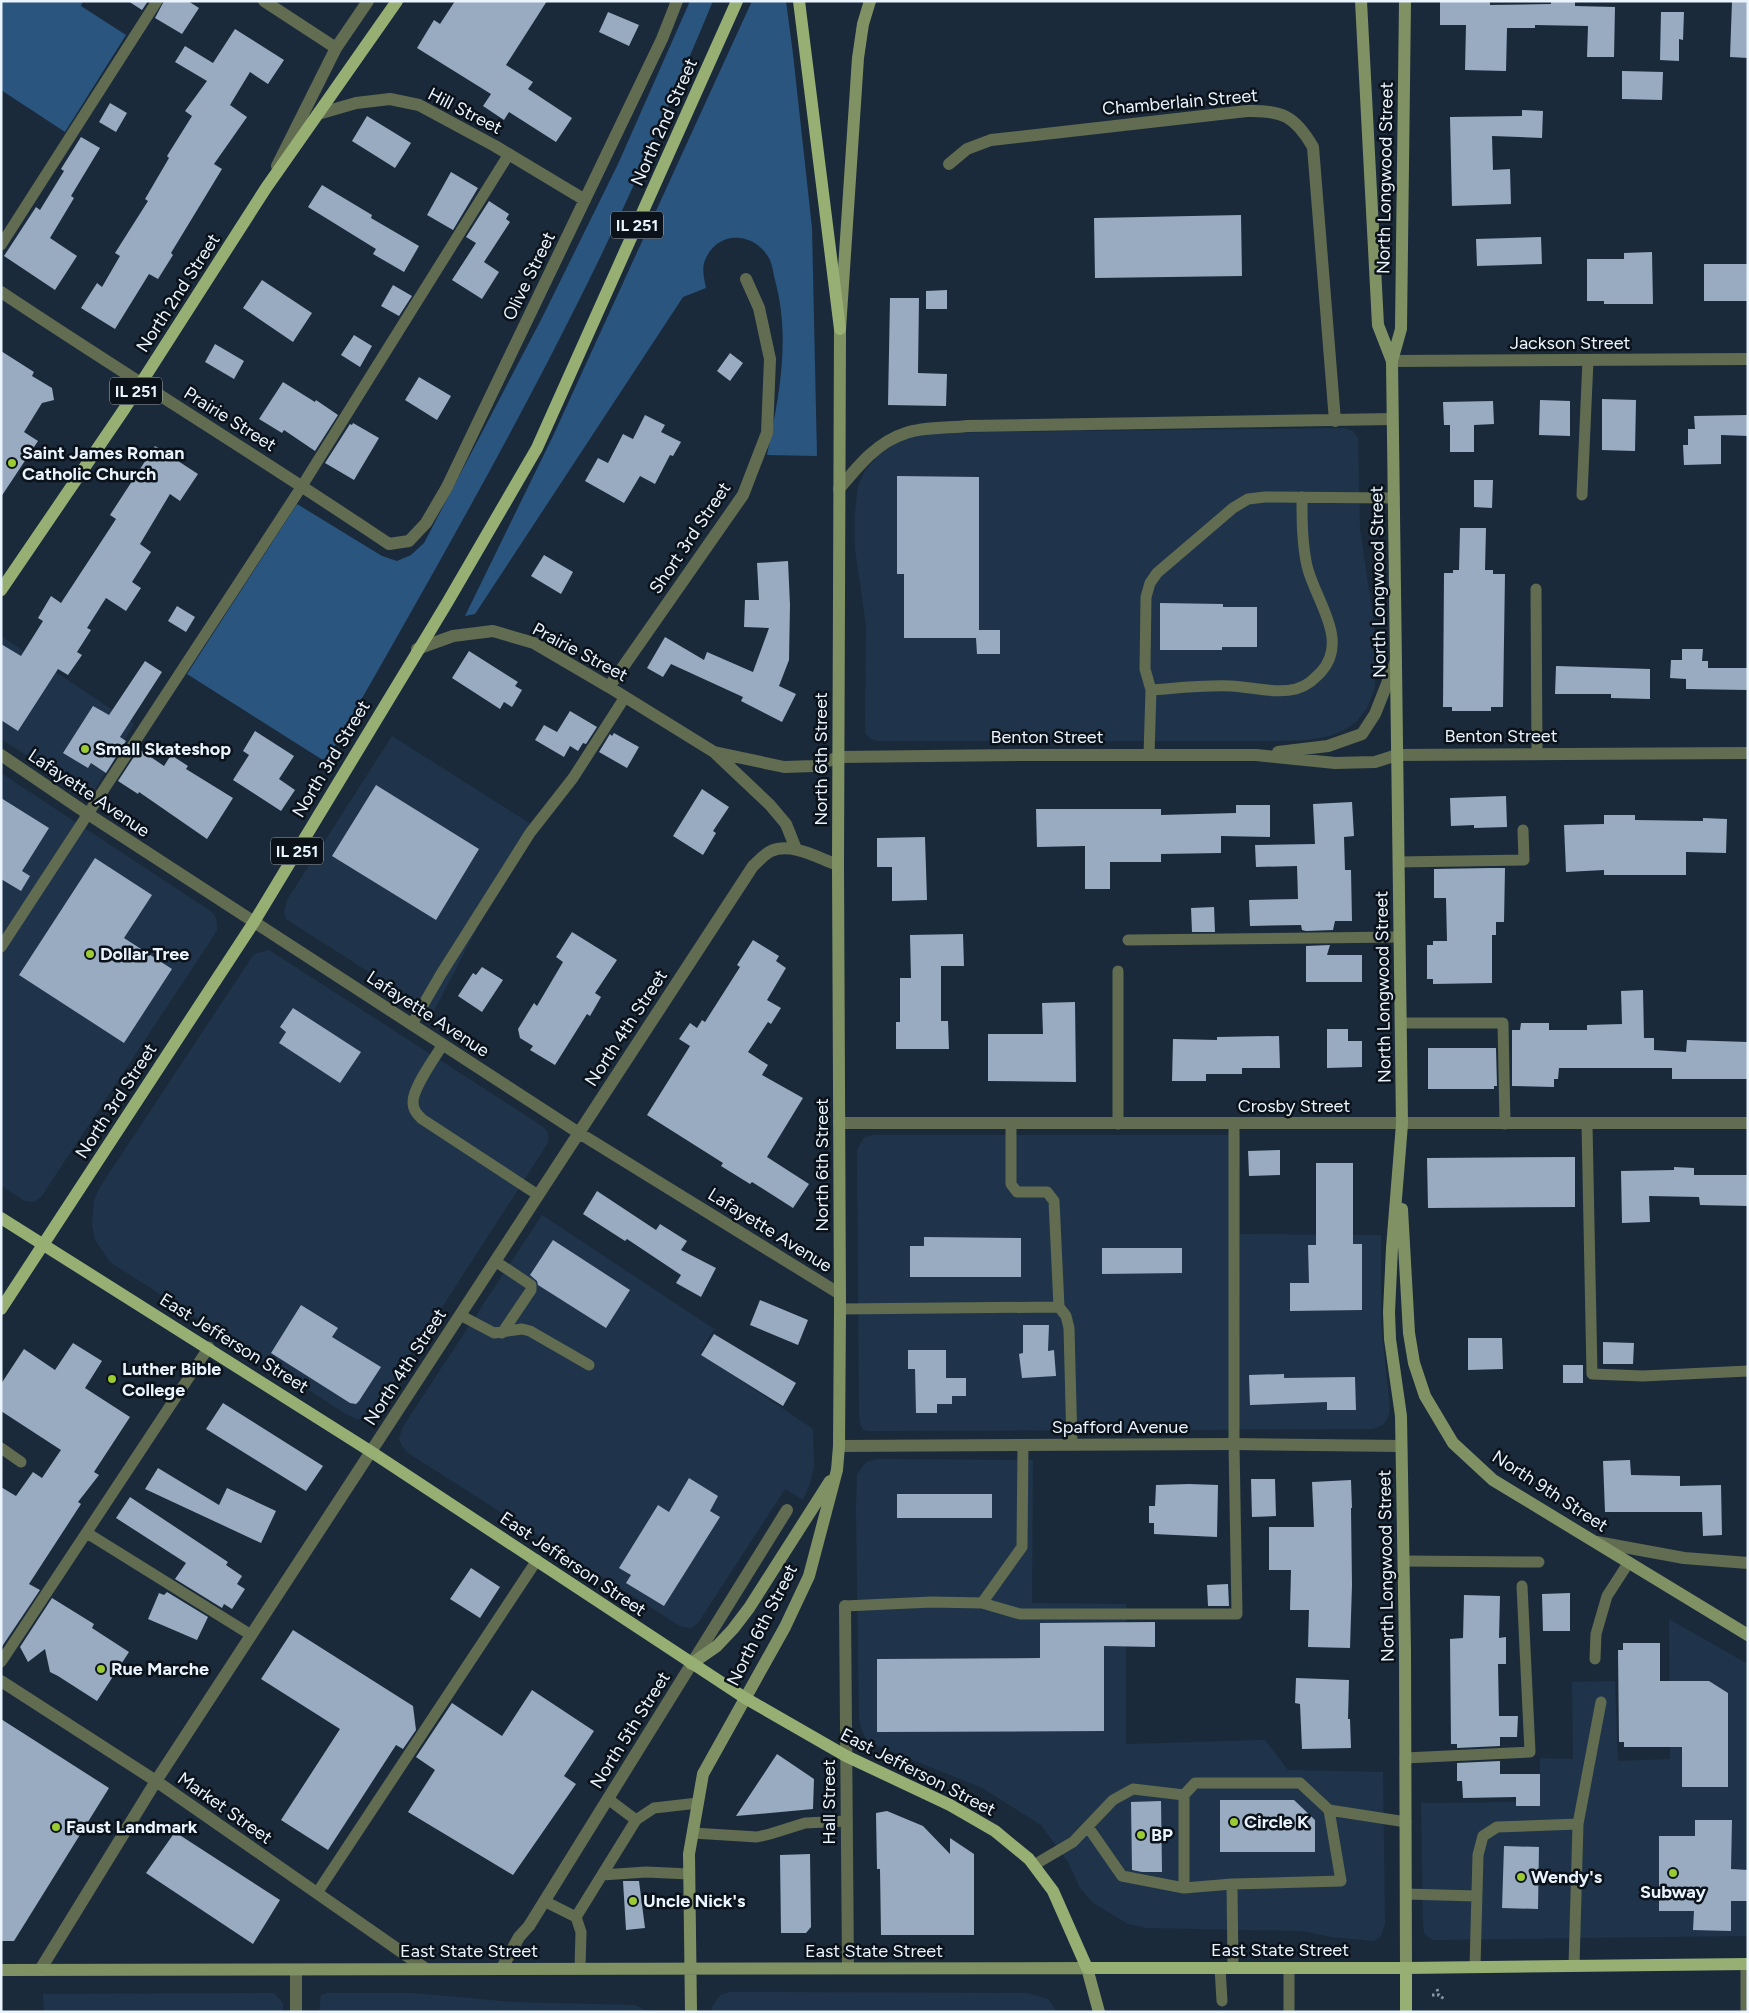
<svg xmlns="http://www.w3.org/2000/svg" width="1749" height="2013" font-family="Figtree,sans-serif">
<style>
.built{fill:#1f344a}
.green{fill:#2a557f}
.building{fill:#98abc0}
.lines{fill:none;stroke-linecap:round;stroke-linejoin:round}
.path{stroke:#8794a2;stroke-width:3;stroke-dasharray:2.5 2.5;stroke-linecap:butt}
.lane{stroke:#616c50;stroke-width:11}
.street{stroke:#616c50;stroke-width:12}
.secondary{stroke:#809264;stroke-width:12}
.primary{stroke:#98af74;stroke-width:12}
.poi-dot{fill:#9bcb32;stroke:#0b121a;stroke-width:2}
.labels{text-anchor:middle;stroke-width:5;stroke-linejoin:round;paint-order:stroke}
.shield{fill:#0b121a;stroke:#a6b0ba;stroke-width:1}
.shield-label{font-size:16px;font-weight:bold;fill:#e9f4ff}
.street-label{font-size:18px;fill:#e9f4ff;stroke:#0b121a}
.poi-label{font-size:18px;font-weight:bold;fill:#e9f4ff;stroke:#0b121a;text-anchor:start}
</style>
<rect width="100%" height="100%" fill="#1a2a3b"/>
<path class="built" d="M1344,428L1353,431L1358,438L1360,529L1375,632V688L1367,708L1356,722L1344,730L1330,736L1308,740L1280,741H878L871,739L865,733L866,625L855,548V512L858,486L865,470L879,455L896,443L918,433Z
M1,636L134,724L91,796L1,739Z
M392,736L531,824L433,1013L286,919L284,912L287,900Z
M1,773L212,912L216,918L217,925V930L213,937L41,1197L34,1202L25,1201L1,1186Z
M269,950L542,1126L548,1133V1142L544,1149L376,1410L367,1419H356L346,1414L110,1262L95,1240L92,1225L94,1200L100,1187L254,954Z
M873,1135H1240V1234L1381,1235V1323L1390,1408L1388,1418L1383,1425L1373,1429L870,1431L863,1430L860,1423L859,1413L857,1150L864,1137Z
M542,1215L714,1329L700,1353L813,1429L814,1467L810,1484L803,1500L785,1489L698,1623L691,1628L680,1626L408,1453L402,1446L399,1439L402,1428Z
M877,1459L1033,1460L1032,1603L1126,1604V1744L1265,1740L1288,1770L1383,1772L1385,1924L1381,1936L1374,1941L1331,1937L1303,1931L1147,1928L1128,1924L1093,1903L1080,1888L1068,1862L1041,1825L982,1788L868,1742L862,1731L859,1718L856,1508L857,1475L862,1467L867,1462Z
M1669,1619L1748,1664V1936L1433,1940L1427,1936L1424,1933L1423,1923L1421,1803L1540,1802V1758L1573,1759L1572,1682L1615,1681L1618,1761L1670,1759Z
M729,1992L1027,1993L1048,1999L1057,2012H712V2007L720,1995Z
M274,1993L283,2003V2012H44L43,1994Z
M327,1993H413L513,2002L635,2005L649,2012H319L321,1995Z"/>
<path class="green" d="M1,1H83L81,6L126,35L65,132L1,90Z
M690,1H713C668,108 623,215 570,318C494,469 409,615 326,762L187,674L297,504L382,556L397,561L411,555L424,543L543,316L618,164Z
M752,1H786L793,54L812,228L817,456L767,455C779,397 791,339 775,280C773,272 772,261 767,255C752,232 718,231 706,258C701,267 704,278 706,288L683,297L475,614L465,616L553,436Z"/>
<path class="building" d="M128,1H148L142,10Z
M164,1H188L199,8L182,34L155,18Z
M455,1H547L506,65L533,82L528,89L572,118L556,142L509,112L504,120L483,106L491,94L417,48L434,20L440,24Z
M1440,1H1490V5L1551,4V1H1575V6L1615,7L1614,57H1587L1588,26L1535,25V28H1507L1506,71L1465,70L1466,25H1440Z
M1732,1H1748V58L1730,57Z
M608,12L639,25L629,46L599,32Z
M1661,12H1684L1683,40L1679,39V61L1660,60Z
M235,29L284,60L268,84L250,72L230,105L247,117L214,164L222,169L171,253L173,255L158,279L149,274L115,329L81,308L97,283L102,287L120,256L115,253L148,201L145,199L169,158L167,156L192,116L185,111L207,81L175,62L185,46L213,63Z
M1622,71L1663,72L1662,100L1622,99Z
M110,103L127,113L116,132L99,122Z
M1522,110L1543,111L1542,138L1492,136L1493,170L1510,169L1511,204L1452,206L1450,117L1522,116Z
M367,116L411,143L395,168L352,141Z
M81,137L100,148L71,196L74,198L50,238L77,256L55,290L4,256L36,207L40,210L64,171L61,169Z
M451,172L478,188L453,230L427,215Z
M322,185L372,215L371,218L419,246L404,272L373,254L376,249L308,207Z
M489,201L509,214L506,219L510,222L484,262L499,272L482,299L452,280L476,243L466,237Z
M1241,215L1242,276L1095,278L1094,218Z
M1541,237L1542,264L1477,266L1476,239Z
M1652,252L1653,304H1604V301H1587V259H1624V253Z
M1704,264H1748V301H1704Z
M262,280L312,313L293,342L243,308Z
M393,285L412,296L399,316L381,306Z
M947,290V309H926V291Z
M890,298H919L918,373L947,374L946,406L888,405Z
M354,335L372,346L360,367L341,355Z
M215,344L244,361L234,379L205,362Z
M1,351L34,372L32,376L52,388L54,400L42,403L24,432L38,441L1,497Z
M730,353L743,363L730,381L717,371Z
M419,377L451,396L437,420L405,400Z
M283,382L315,402L316,400L338,415L315,451L284,430L282,433L259,419Z
M1602,399L1636,400L1635,451L1602,450Z
M1540,400L1570,401V436L1539,435Z
M1493,401L1494,424L1474,425V452H1450V425H1444L1443,402Z
M645,415L665,425L661,432L681,442L673,456L670,455L655,484L640,476L624,503L585,481L598,458L608,463L623,434L633,439Z
M1748,415V436L1721,435V464L1684,465L1683,445H1688V429H1695L1694,416Z
M353,423L379,438L354,480L325,463L350,424L352,425Z
M155,446L198,474L180,501L170,494L140,544L151,552L132,582L141,588L126,611L106,598L87,628L91,630L77,652L82,655L68,675L58,669L18,731L1,720V644L21,656L43,621L38,618L51,596L61,603L116,519L110,515Z
M897,476L979,477V630H1000V654H977L976,638H904V574H897Z
M1474,480H1493L1492,508L1474,507Z
M1460,528H1486L1485,570H1493V574H1505L1503,707H1491V711H1452V707H1443L1444,573H1453V570H1459Z
M544,555L573,572L561,594L531,576Z
M788,561L790,605L789,660L779,686L796,694L782,722L741,701L743,697L671,664L663,677L647,668L665,637L704,660L707,652L753,672L769,628L744,627L745,600H759L757,563Z
M1160,603L1223,604V607H1257V647H1222V650H1160Z
M177,606L195,617L186,632L168,621Z
M1682,649H1703L1702,661H1708V668H1748V690L1686,689V679L1670,678L1671,660H1682Z
M469,651L518,682L515,686L522,690L512,707L504,702L500,709L452,678Z
M145,661L162,672L120,737L126,741L106,773L91,763L88,768L63,753L93,706L109,715Z
M1556,666L1650,669V699L1611,698V694H1555Z
M570,711L597,727L586,744L583,743L578,751L570,746L564,757L535,740L544,725L557,732Z
M255,731L294,756L279,779L295,790L281,811L233,780L249,755L243,751Z
M614,733L639,747L627,768L599,752L610,734L612,736Z
M139,749L164,766L171,755L188,766L186,769L233,798L207,839L139,792L138,794L118,781Z
M376,785L479,849L436,920L332,856Z
M702,789L729,807L713,831L716,833L703,855L673,836Z
M1506,796L1507,827L1474,828V825L1451,826L1450,798Z
M1,798L49,828L22,871L30,876L21,891L1,879Z
M1352,802L1354,836L1344,837L1345,870H1351L1352,921H1335L1333,930L1306,931L1302,930L1301,925L1250,926L1249,900L1298,899L1297,866L1256,867L1255,845L1315,844L1313,804Z
M1236,805H1270V837L1221,836V853L1161,854V862H1110V889H1085V846L1037,847L1036,809H1161V815L1236,813Z
M1604,815H1635V820L1703,821V818L1727,819L1726,853L1686,852V875H1604V870L1566,872L1564,825L1604,824Z
M925,837L927,900L892,901V867H877V838Z
M95,858L152,895L124,938L172,969L124,1043L19,975Z
M1491,868H1505L1504,922H1496V935H1492V983L1433,984V979H1427V945H1433V941H1447L1446,898H1434V869Z
M1214,907L1215,932H1192L1191,908Z
M572,932L617,960L595,993L601,997L590,1016L587,1014L555,1065L530,1050L533,1046L520,1038L518,1029L534,1003L537,1006L563,962L556,957Z
M963,934L964,966H941V1021H948L949,1049H896V1022H900V978H911L910,935Z
M753,940L779,956L776,961L786,968L767,1000L781,1008L771,1024L768,1022L748,1052L768,1065L762,1075L803,1098L767,1157L809,1184L793,1208L752,1182L750,1184L721,1166L723,1163L647,1115L690,1046L679,1039L690,1023L697,1028L702,1020L705,1022L740,967L737,965Z
M1330,945L1327,955H1362V982H1306V946Z
M482,967L503,980L482,1012L458,996L473,973L476,975Z
M1643,990L1644,1038H1654V1050L1686,1052L1687,1040L1748,1042V1079H1672V1068H1559L1558,1079H1554V1087L1512,1086V1030H1520L1521,1023H1549V1030H1587V1025L1622,1024L1621,991Z
M1075,1002L1076,1082L988,1081V1034H1043L1042,1003Z
M293,1008L361,1052L340,1083L279,1043L286,1032L280,1027Z
M1327,1029H1348V1041H1362V1067L1327,1068Z
M1279,1036L1280,1068H1242V1074H1206V1081H1172L1173,1039L1217,1040V1037Z
M1428,1048H1496L1497,1086H1494V1089H1428Z
M1280,1150V1175L1249,1176L1248,1151Z
M1575,1157V1207L1428,1208L1427,1158Z
M1316,1163H1353V1244H1362V1310L1290,1311V1283H1309L1308,1245H1316Z
M1674,1167L1694,1168V1175H1748V1206L1700,1205L1699,1197L1649,1196L1650,1222L1622,1223L1621,1171L1674,1170Z
M597,1191L656,1230L660,1224L687,1241L681,1250L716,1268L701,1297L676,1283L681,1275L627,1239L625,1241L583,1214Z
M924,1237L1021,1238V1277H910V1246H924Z
M553,1240L630,1290L606,1328L538,1285L537,1281L530,1275Z
M1102,1248H1182V1273L1102,1274Z
M760,1300L808,1320L798,1345L750,1325Z
M301,1305L338,1328L332,1337L381,1367L359,1401L356,1404L350,1403L271,1353Z
M1023,1325H1049L1048,1351L1054,1350L1056,1376L1022,1378L1019,1354L1023,1353Z
M714,1334L796,1383L783,1406L701,1355Z
M1468,1338H1502L1503,1369L1468,1370Z
M1603,1342L1634,1343L1633,1364H1603Z
M73,1343L102,1361L85,1388L130,1417L94,1472L99,1475L78,1502L81,1504L29,1584L40,1590L1,1648V1487L16,1496L33,1472L42,1478L61,1450L1,1411V1384L24,1349L55,1370Z
M908,1350H946V1378H966V1396H952V1404H937V1413H916L915,1369H908Z
M1563,1365H1583V1383H1563Z
M1284,1374V1378L1355,1377L1356,1410H1327V1402L1250,1405L1249,1375Z
M223,1403L323,1466L306,1491L206,1429Z
M1630,1460L1631,1475L1680,1476V1486L1721,1485L1722,1535L1703,1536L1702,1512H1605L1603,1461Z
M158,1468L219,1505L227,1488L276,1511L261,1543L145,1489Z
M689,1478L718,1496L710,1511L720,1517L664,1606L626,1583L631,1575L619,1568L658,1505L669,1512Z
M1251,1479H1275L1276,1516L1252,1517Z
M1351,1480L1352,1508H1351L1352,1585L1350,1648L1308,1647L1309,1610H1290L1291,1570H1269V1527H1314L1312,1482Z
M1189,1484L1218,1485L1217,1537L1154,1534V1523H1149V1506H1155L1156,1485Z
M897,1494H992V1518H897Z
M130,1497L228,1562L226,1565L242,1576L237,1584L245,1589L232,1609L224,1604L222,1608L175,1579L186,1563L116,1518Z
M471,1568L500,1587L480,1618L450,1599Z
M1228,1584L1229,1606H1208L1207,1585Z
M167,1592L208,1617L197,1640L148,1619L159,1593L164,1595Z
M1570,1593V1631H1543L1542,1594Z
M1464,1595L1500,1596L1499,1638L1506,1637V1664H1498L1499,1716H1518L1517,1737H1500V1746L1457,1748V1744H1451L1450,1639L1463,1638Z
M52,1598L94,1624L92,1628L129,1652L97,1701L58,1676L50,1672L45,1649L28,1662L20,1647Z
M1155,1622V1647L1104,1646V1731L877,1732V1659L1040,1658V1623Z
M293,1630L413,1706L416,1730L403,1749L396,1745L328,1850L281,1820L340,1729L261,1679Z
M1623,1643H1660V1681H1709L1728,1693V1787H1682V1747H1624V1742H1619L1618,1650H1623Z
M1296,1678L1349,1680L1348,1719H1350L1351,1748L1302,1749L1300,1704L1295,1703Z
M532,1690L594,1731L564,1776L576,1784L513,1875L408,1812L435,1770L416,1757L452,1703L502,1736Z
M1,1719L109,1788L14,1941H1Z
M777,1754L814,1779L813,1809L736,1816Z
M1500,1761V1774H1540V1806H1516V1797L1463,1798L1462,1781H1457V1763Z
M1220,1800H1294L1315,1820V1852H1220Z
M1161,1801L1162,1872H1142L1132,1870L1131,1802Z
M887,1811L923,1826L950,1854V1838L974,1854V1935H881L880,1869H877L876,1813Z
M1695,1820H1732L1731,1869L1748,1870V1901H1731V1931L1693,1930L1694,1911H1659V1836H1695Z
M175,1832L280,1900L253,1944L146,1873Z
M1504,1846L1539,1847L1538,1909L1502,1908Z
M810,1854L811,1927L806,1933H781L780,1855Z
M623,1881H639L645,1928L626,1930Z"/>
<g class="lines">
<path class="path" d="M1437,1989L1439,1995
M1432,1995H1439L1444,1999"/>
<path class="lane" d="M1,245L157,1
M1582,495L1588,360
M1536,589L1537,754
M1151,690C1178,688 1204,685 1231,686C1252,687 1275,694 1296,689C1307,686 1313,680 1321,672C1350,640 1315,600 1307,566C1302,543 1302,520 1302,497
M1149,755L1151,690L1145,669L1146,597L1150,583L1157,573L1233,508L1248,499L1265,497L1394,498
M1399,862L1524,860L1523,830
M1128,940L1399,937
M1,947L302,486L509,154
M1118,971V1124
M1401,1023H1503L1505,1124
M412,1024L441,974L530,833L573,778L625,697
M443,1044C435,1058 413,1087 413,1102C413,1110 417,1114 422,1119L538,1195
M1011,1123V1184L1017,1192H1047L1054,1201L1059,1307L1066,1316L1069,1328L1072,1445
M1587,1124L1592,1374L1643,1376L1748,1371
M495,1261L531,1285V1290L502,1333
M840,1309L1059,1307
M460,1315L494,1333L522,1329L530,1331L589,1365
M1,1448L21,1462
M87,1533L251,1635
M1404,1561L1539,1562
M982,1603L1020,1614H1237L1234,1444V1124
M845,1606L932,1602L982,1603L1022,1547L1023,1445
M1595,1659L1596,1634L1607,1596L1629,1562
M1,1662L209,1347
M1405,1758L1530,1752L1522,1586
M1184,1795L1195,1783H1300L1329,1810L1406,1822
M636,1820L654,1808L698,1803
M1088,1827L1122,1876L1184,1888
M693,1833L757,1837L770,1834L805,1823L847,1821
M1034,1865L1073,1842L1113,1800L1133,1789L1184,1795V1888L1232,1884L1233,1968
M602,1875L646,1872L689,1874
M1232,1884L1341,1881L1329,1810
M317,1893L537,1560
M1406,1894L1476,1896
M544,1901L576,1917L636,1820L608,1799
M576,1917L581,1932L580,1968
M1746,1964V2012
M1574,1965L1578,1824L1601,1702
M1475,1967L1478,1855L1483,1836L1497,1827L1578,1824
M1220,1968L1222,2001
M1289,1968V2012"/>
<path class="street" d="M264,1L336,48
M318,114L356,103L390,99L419,105L495,146L585,200
M949,164L967,149L991,140L1247,111C1282,110 1295,116 1313,147L1335,421
M277,166L336,48L368,1
M1,292C130,378 261,458 389,544L409,541L426,523L447,487L662,39L677,1
M1392,361L1748,359
M839,489C858,466 877,442 906,433C922,427 950,428 968,426L1392,419
M417,649L453,636L493,631L534,643L609,687L714,752L770,805L786,824L796,849
M609,687L743,495L767,433L770,359L759,308L746,279
M714,752L784,767L814,766L839,757L1021,755H1256L1335,763L1375,762L1397,755L1748,753
M1278,752L1328,746L1362,734L1375,714L1396,661
M1,755L88,814L579,1133L840,1294
M839,1123H1748
M839,1446L1234,1444L1401,1446
M1597,1542L1684,1558L1748,1563
M845,1606L848,1968
M1,1681L156,1781L426,1969
M502,1968L519,1937L529,1926L787,1510
M40,1970L156,1781L753,866C758,862 764,854 771,851C792,842 818,858 838,865
M296,1970V2012"/>
<path class="secondary" d="M1361,1L1378,325L1392,361
M1405,1L1401,329L1392,361L1402,1124L1392,1248L1389,1312L1390,1339L1401,1416L1405,1650L1406,1968
M1402,1209L1409,1333L1414,1363L1425,1396L1453,1443L1493,1480L1748,1635
M691,1664L717,1646L733,1629L749,1608L830,1481
M1,1970L1087,1968L1099,2012
M691,2012L689,1854L703,1774L785,1627L809,1576L837,1470L839,1446L840,1309L838,865L840,329L858,58L863,24L870,1"/>
<path class="primary" d="M799,1L840,329
M1,590L125,408L266,188L397,1
M1,1218L370,1451L745,1698L846,1756L950,1805L995,1831L1029,1859L1053,1891L1087,1968H1406L1748,1964
M1,1309L254,922L447,603L537,448L737,1
M1406,2012V1968"/>
</g>
<g class="poi-dot">
<circle cx="12" cy="463" r="5"/>
<circle cx="85" cy="749" r="5"/>
<circle cx="90" cy="954" r="5"/>
<circle cx="112" cy="1379" r="5"/>
<circle cx="101" cy="1669" r="5"/>
<circle cx="1234" cy="1822" r="5"/>
<circle cx="56" cy="1827" r="5"/>
<circle cx="1141" cy="1835" r="5"/>
<circle cx="1673" cy="1873" r="5"/>
<circle cx="1521" cy="1877" r="5"/>
<circle cx="633" cy="1901" r="5"/>
</g>
<g class="labels">
<g class="shield">
<rect x="611" y="211.5" width="52" height="27" rx="4"/>
<rect x="110" y="377.5" width="52" height="27" rx="4"/>
<rect x="271" y="837.5" width="52" height="27" rx="4"/>
</g>
<g class="shield-label">
<text x="637" y="231">IL 251</text>
<text x="136" y="397">IL 251</text>
<text x="297" y="857">IL 251</text>
</g>
<g class="street-label">
<text transform="translate(1180 102) rotate(-5)" y="6">Chamberlain Street</text>
<text transform="translate(465 111) rotate(27)" y="6">Hill Street</text>
<text transform="translate(664 122) rotate(-66)" y="6">North 2nd Street</text>
<text transform="translate(1385 178) rotate(-89)" y="6">North Longwood Street</text>
<text transform="translate(529 276) rotate(-64)" y="6">Olive Street</text>
<text transform="translate(178 293) rotate(-57)" y="6">North 2nd Street</text>
<text x="1570" y="349">Jackson Street</text>
<text transform="translate(230 419) rotate(32)" y="6">Prairie Street</text>
<text transform="translate(690 538) rotate(-56)" y="6">Short 3rd Street</text>
<text transform="translate(1378 582) rotate(-91)" y="6">North Longwood Street</text>
<text transform="translate(580 652) rotate(28)" y="6">Prairie Street</text>
<text x="1501" y="742">Benton Street</text>
<text x="1047" y="743">Benton Street</text>
<text transform="translate(331 759) rotate(-59)" y="6">North 3rd Street</text>
<text transform="translate(821 759) rotate(-90)" y="6">North 6th Street</text>
<text transform="translate(89 793) rotate(34)" y="6">Lafayette Avenue</text>
<text transform="translate(1383 987) rotate(-91)" y="6">North Longwood Street</text>
<text transform="translate(428 1014) rotate(33)" y="6">Lafayette Avenue</text>
<text transform="translate(626 1028) rotate(-57)" y="6">North 4th Street</text>
<text transform="translate(116 1101) rotate(-57)" y="6">North 3rd Street</text>
<text x="1294" y="1112">Crosby Street</text>
<text transform="translate(822 1165) rotate(-90)" y="6">North 6th Street</text>
<text transform="translate(770 1230) rotate(32)" y="6">Lafayette Avenue</text>
<text transform="translate(234 1343) rotate(32)" y="6">East Jefferson Street</text>
<text transform="translate(405 1367) rotate(-57)" y="6">North 4th Street</text>
<text x="1120" y="1433">Spafford Avenue</text>
<text transform="translate(1550 1491) rotate(33)" y="6">North 9th Street</text>
<text transform="translate(573 1564) rotate(34)" y="6">East Jefferson Street</text>
<text transform="translate(1386 1566) rotate(-91)" y="6">North Longwood Street</text>
<text transform="translate(762 1625) rotate(-63)" y="6">North 6th Street</text>
<text transform="translate(630 1730) rotate(-58)" y="6">North 5th Street</text>
<text transform="translate(918 1772) rotate(27)" y="6">East Jefferson Street</text>
<text transform="translate(829 1802) rotate(-90)" y="6">Hall Street</text>
<text transform="translate(225 1808) rotate(35)" y="6">Market Street</text>
<text x="1280" y="1956">East State Street</text>
<text x="469" y="1957">East State Street</text>
<text x="874" y="1957">East State Street</text>
</g>
<g class="poi-label">
<text x="22" y="459">Saint James Roman<tspan x="22" dy="21">Catholic Church</tspan></text>
<text x="95" y="755">Small Skateshop</text>
<text x="100" y="960">Dollar Tree</text>
<text x="122" y="1375">Luther Bible<tspan x="122" dy="21">College</tspan></text>
<text x="111" y="1675">Rue Marche</text>
<text x="1244" y="1828">Circle K</text>
<text x="66" y="1833">Faust Landmark</text>
<text x="1151" y="1841">BP</text>
<text x="1531" y="1883">Wendy's</text>
<text x="1673" y="1898" text-anchor="middle">Subway</text>
<text x="643" y="1907">Uncle Nick's</text>
</g>
</g>
<rect width="1749" height="2013" fill="none" stroke="#e9f4ff" stroke-width="5"/>
</svg>
